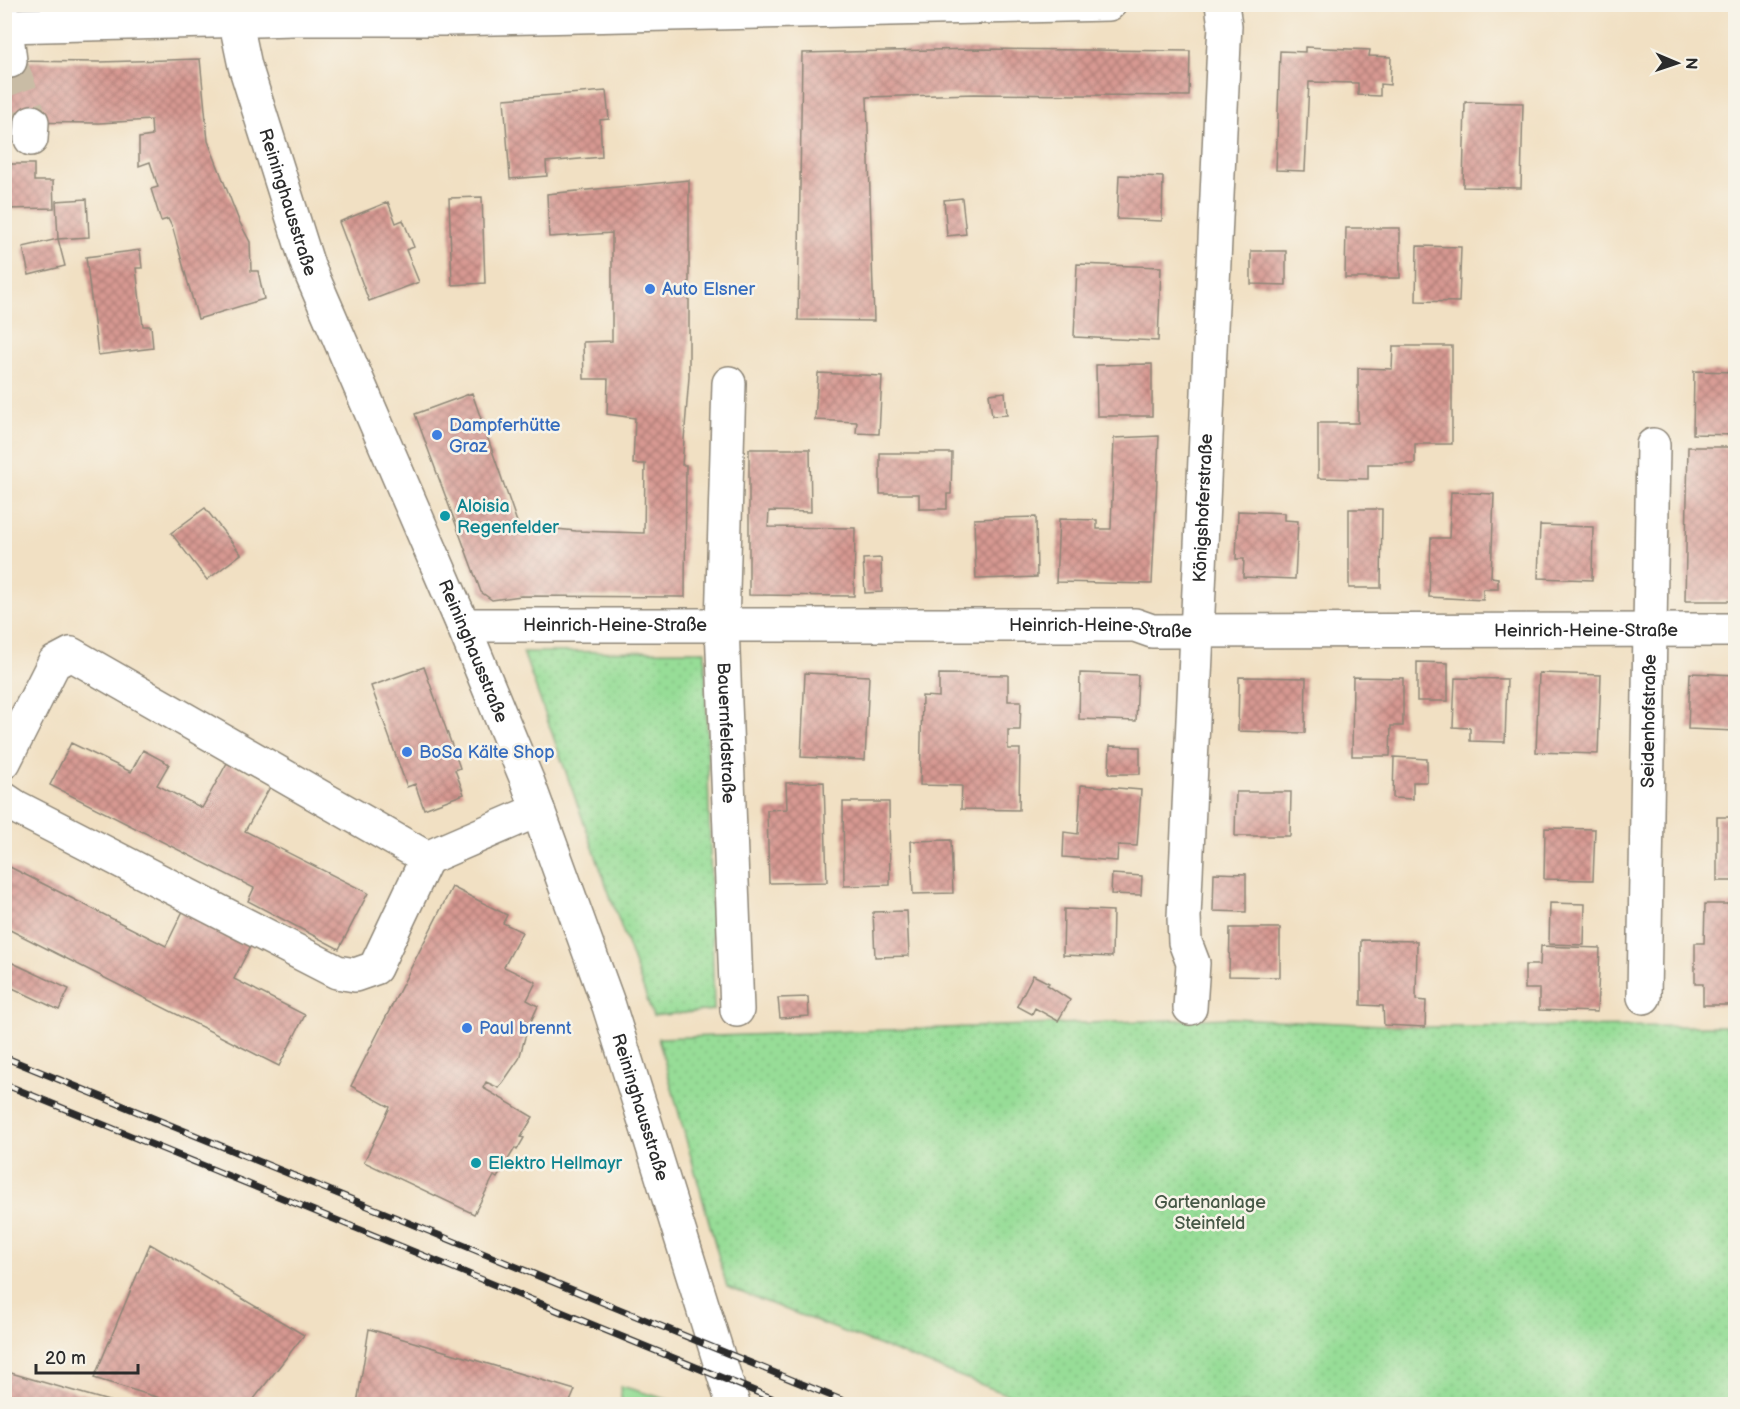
<svg xmlns="http://www.w3.org/2000/svg" width="1740" height="1409" font-family="'Balsamiq Sans',sans-serif">
<style>
.grass{fill:url(#grass-tufts);stroke:#618461;stroke-width:1.5}
.park{fill:url(#park-dots);stroke:#618461;stroke-width:1.5}
.building{fill:url(#building-cross-hatch)}
.lines{fill:none;stroke-linecap:round;stroke-linejoin:round}
.minor-tunnel{stroke:#c9bca5;stroke-width:33;stroke-dasharray:33 16;stroke-linecap:butt}
.minor-casing{stroke:#8e8677;stroke-width:36}
.major-casing{stroke:#8e8677;stroke-width:36}
.minor{stroke:#fff;stroke-width:33}
.major{stroke:#fff;stroke-width:33}
.rail-casing{stroke:#2b2b2b;stroke-width:7}
.rail{stroke:#f7f3e8;stroke-width:4.5;stroke-dasharray:14;stroke-linecap:butt}
.shop-dot{fill:#3f7fe0;stroke:#f7f3e8;stroke-width:2}
.culture-dot{fill:#0f9aa8;stroke:#f7f3e8;stroke-width:2}
.labels{text-anchor:middle;stroke-width:5;stroke-linejoin:round;paint-order:stroke}
.street-label{font-size:18px;fill:#2b2b2b;stroke:#f7f3e8}
.shop-label{font-size:18px;fill:#366cbe;stroke:#f7f3e8;text-anchor:start}
.culture-label{font-size:18px;fill:#0d838f;stroke:#f7f3e8;text-anchor:start}
.park-label{font-size:18px;fill:#465846;stroke:#f7f3e8}
</style>
<defs>
<pattern id="grass-tufts" width="24" height="20" patternUnits="userSpaceOnUse" patternTransform="scale(1.5)"><rect width="24" height="20" fill="#97dd97"/><path d="M3 7l-1-3M5 7V3M7 7l1-3M15 17l-1-3M17 17v-4M19 17l1-3" fill="none" stroke="#82be82"/></pattern>
<pattern id="park-dots" width="8" height="8" patternUnits="userSpaceOnUse" patternTransform="scale(1.5)"><rect width="8" height="8" fill="#97dd97"/><path d="M2 2h.1M6 6h.1" fill="none" stroke="#82be82" stroke-width="1.8" stroke-linecap="round"/></pattern>
<pattern id="building-cross-hatch" width="8" height="8" patternUnits="userSpaceOnUse" patternTransform="scale(1.5)"><rect width="8" height="8" fill="#d79992"/><path d="M0 0l8 8M0 8l8-8" fill="none" stroke="#af7d77"/></pattern>
</defs>
<rect width="100%" height="100%" fill="#f7f3e8"/>
<filter id="ink" filterUnits="userSpaceOnUse"><feTurbulence type="fractalNoise" baseFrequency=".0167" numOctaves="2"/><feDisplacementMap in="SourceGraphic" scale="12" xChannelSelector="R" yChannelSelector="G"/><feConvolveMatrix kernelMatrix="1 2 1 2 8 2 1 2 1" color-interpolation-filters="sRGB"/></filter>
<filter id="wash" filterUnits="userSpaceOnUse"><feTurbulence type="fractalNoise" baseFrequency=".008" numOctaves="4" result="noise"/><feDisplacementMap in="SourceGraphic" scale="24" xChannelSelector="R" yChannelSelector="G"/><feGaussianBlur stdDeviation="1.35" result="paint"/><feColorMatrix in="noise" values="0 0 0 0 0 0 0 0 0 0 0 0 0 0 0 0 0 1.4 0 .05"/><feComposite in="paint" operator="in"/></filter>
<g filter="url(#wash)">
<rect width="100%" height="100%" fill="#f1e0c3"/>
<path class="grass" d="M620,1386H621L683,1404H622Z"/>
<path class="park" d="M705,651L714,1010L653,1016L523,652Z
M1231,1018L1425,1027L1735,1026V1404H1032L727,1287L658,1038Z"/>
<g id="blocks">
<path class="building" d="M1305,47L1370,50L1369,56L1391,57L1390,85L1380,84V96L1358,95V83L1309,82L1305,171L1276,170L1280,51L1305,52Z
M975,49L1190,51L1189,96L975,94L867,97L874,321L798,320L802,53Z
M200,59L208,141L239,221L250,242L251,271H258L264,299L198,319L173,229L168,219L161,221L151,189L158,187L150,162L139,166V138L152,136L151,120L99,123L4,122V61L100,62Z
M606,91L609,119L600,120L602,157L546,162L547,176L510,179L504,99Z
M1465,102L1523,103L1521,188L1463,187Z
M6,164H34V181H53L54,208L4,209Z
M1119,175L1163,177L1162,221L1117,219Z
M689,180V377L682,465H686L685,597L521,596L492,600L481,592L415,414L472,393L518,525L576,531L644,533L645,464H633L635,418L607,414L608,379H584L583,342L612,341V233L549,237L547,194Z
M482,197L485,283L452,285L449,198Z
M962,198L966,234L947,236L944,200Z
M87,199L89,237L58,239L65,266L29,275L23,247L58,239L56,201Z
M388,202L396,223L403,220L414,247L406,250L419,282L369,301L339,222Z
M1346,228H1400V278H1345Z
M1417,246L1461,247L1459,302L1416,301Z
M140,250L142,268H136L143,326H151L153,348L98,355L86,257Z
M1251,251H1286V285L1251,284Z
M1077,264L1161,267L1158,341L1074,337Z
M1393,346H1452V444H1415V464H1368V479L1318,478V423H1358V368L1392,369Z
M1152,364V416H1097L1096,365Z
M1694,371L1736,372V435L1693,434Z
M818,373L882,376L879,434L856,433L857,422L815,420Z
M1005,392L1007,415L992,416L989,394Z
M1159,436L1152,584L1056,582L1059,519L1097,520V529H1111L1114,438Z
M1688,447H1736V601H1685Z
M749,449H810L811,512L769,511L768,527L855,528L854,596L749,595Z
M880,453H952L951,494H947V509H919V494H880Z
M1451,492L1494,494L1491,577L1498,578V589H1483V600L1429,597L1431,538H1449Z
M205,508L241,554L207,580L171,533Z
M1349,509H1382L1381,588H1349Z
M1238,511L1284,513V520L1298,521L1295,579L1243,577L1244,559H1236Z
M1036,517L1037,577L976,579L974,519Z
M1540,525L1593,527L1592,580L1538,578Z
M881,558L882,592L865,593L863,559Z
M1417,662L1448,663V701H1417Z
M424,667L460,768L455,770L464,794L424,809L415,784L407,787L371,686Z
M805,673L869,676L865,760L801,757Z
M1080,673L1138,675L1136,721L1079,719Z
M1539,673L1601,675L1598,754L1536,752Z
M1690,673L1736,675V731L1688,729Z
M939,674L1008,675V701H1021L1020,730H1008V749H1020L1019,810L961,809L962,786L920,785L922,696L939,697Z
M1239,677L1306,678L1305,733L1238,731Z
M1353,677L1403,678V726H1391L1390,756H1352Z
M1455,678L1507,679L1505,742L1470,741V728L1453,727Z
M71,743L131,772L143,750L169,764L157,785L202,808L227,763L270,787L245,831L368,893L339,949L248,901L254,888L50,785Z
M1110,746L1140,747V774H1109Z
M1394,757L1427,759V782H1413V799L1393,798Z
M824,782L827,882L769,883L767,810L787,809L786,783Z
M1081,785L1141,790L1137,846L1118,845L1117,861L1063,857L1064,832L1078,834Z
M1236,792H1291L1290,836H1235Z
M843,802H889L890,885L844,886Z
M1717,817H1736V881H1717Z
M1545,828L1595,829L1593,880L1544,879Z
M951,840L953,893L913,894L911,841Z
M4,864L166,946L183,911L251,945L234,979L305,1015L279,1066L4,927Z
M1214,873L1246,874V912L1213,911Z
M1112,874L1142,876L1141,895L1111,894Z
M452,887L507,915L503,923L522,932L504,967L536,982L527,1000L538,1006L527,1030L519,1059L499,1088L486,1082L483,1088L533,1117L521,1137L524,1138L517,1150L515,1148L497,1178L494,1176L474,1214L364,1162L390,1107L351,1086Z
M1550,903L1585,904L1584,945L1549,944Z
M1705,904H1736V1005H1703V984H1695V943H1704Z
M1064,909L1113,911L1112,957L1063,955Z
M907,911L909,956L875,957L873,912Z
M1230,928H1280V977L1229,976Z
M1361,940L1417,941L1416,1000L1426,1001L1425,1027L1384,1025L1383,1006L1361,1005Z
M1541,946L1600,948L1597,1012L1539,1010V989H1525V965H1540Z
M4,959L69,989L59,1010L4,984Z
M1033,975L1049,983L1047,985L1070,1000L1058,1021L1035,1008L1032,1014L1017,1006Z
M808,997L809,1016L780,1018L778,998Z
M150,1244L304,1335L250,1404H179L94,1378Z
M369,1329L468,1358L575,1390L569,1404H357Z
M4,1371L119,1404H4Z"/>
</g>
</g>
<g filter="url(#ink)">
<use href="#blocks" fill-opacity="0" stroke="#8e8677" stroke-width="1.5"/>
<g class="lines">
<path class="minor-tunnel" d="M10,61L32,122"/>
<defs>
<g id="minor">
<path d="M4,26L294,19H448L1109,4"/>
<path d="M6,26L10,61"/>
<path d="M31,139L32,122"/>
<path id="s1" d="M729,383L722,626L737,1010"/>
<path id="s2" d="M463,625H1135L1152,631L1736,630"/>
<path d="M4,762L54,663L71,654L427,858L538,810"/>
<path d="M4,799L16,807L337,972L355,975L375,968L427,858"/>
<path id="s3" d="M1644,997L1653,445"/>
<path id="s4" d="M1190,1008L1193,963L1185,942L1184,917L1224,43L1225,26L1222,4"/>
</g>
<g id="major">
<path id="s5" d="M232,4L245,66L308,266L463,625L527,780L609,1006L733,1404"/>
</g>
</defs>
<use href="#minor" class="minor-casing"/>
<use href="#major" class="major-casing"/>
<use href="#minor" class="minor"/>
<use href="#major" class="major"/>
<defs>
<path id="rail" d="M4,1057L851,1404
M4,1084L786,1404"/>
</defs>
<use href="#rail" class="rail-casing"/>
<use href="#rail" class="rail"/>
</g>
</g>
<g class="shop-dot">
<circle cx="650" cy="289" r="6"/>
<circle cx="437" cy="435" r="6"/>
<circle cx="407" cy="752" r="6"/>
<circle cx="467" cy="1028" r="6"/>
</g>
<g class="culture-dot">
<circle cx="445" cy="516" r="6"/>
<circle cx="476" cy="1163" r="6"/>
</g>
<g class="labels">
<g class="street-label">
<text dy="6" stroke="none"><textPath href="#s5" startOffset="206">Reininghausstraße</textPath></text>
<text dy="6" stroke="none"><textPath href="#s4" startOffset="502">Königshoferstraße</textPath></text>
<text dy="6" stroke="none"><textPath href="#s2" startOffset="152">Heinrich-Heine-Straße</textPath></text>
<text dy="6" stroke="none"><textPath href="#s2" startOffset="638">Heinrich-Heine-Straße</textPath></text>
<text dy="6" stroke="none"><textPath href="#s2" startOffset="1124">Heinrich-Heine-Straße</textPath></text>
<text dy="6" stroke="none"><textPath href="#s5" startOffset="692">Reininghausstraße</textPath></text>
<text dy="6" stroke="none"><textPath href="#s3" startOffset="276">Seidenhofstraße</textPath></text>
<text dy="6" stroke="none"><textPath href="#s1" startOffset="350">Bauernfeldstraße</textPath></text>
<text dy="6" stroke="none"><textPath href="#s5" startOffset="1178">Reininghausstraße</textPath></text>
</g>
<g class="shop-label">
<text x="662" y="295">Auto Elsner</text>
<text x="449" y="431">Dampferhütte<tspan x="449" dy="21">Graz</tspan></text>
<text x="419" y="758">BoSa Kälte Shop</text>
<text x="479" y="1034">Paul brennt</text>
</g>
<g class="culture-label">
<text x="457" y="512">Aloisia<tspan x="457" dy="21">Regenfelder</tspan></text>
<text x="488" y="1169">Elektro Hellmayr</text>
</g>
<g class="park-label">
<text x="1210" y="1208">Gartenanlage<tspan x="1210" dy="21">Steinfeld</tspan></text>
</g>
</g>
<rect width="1740" height="1409" fill="none" stroke="#f7f3e8" stroke-width="24"/>
<g transform="translate(1677 63) rotate(92)" stroke="#f7f3e8" stroke-width="4.5" paint-order="stroke">
<path d="M0-4.5L10 22L0 15L-10 22Z" fill="#2b2b2b"/>
<text y="-9" font-size="16" font-weight="bold" text-anchor="middle" fill="#2b2b2b">N</text>
</g>
<path d="M36 1364v9h102v-9" fill="none" stroke="#2b2b2b" stroke-width="3"/>
<text x="45" y="1364" font-size="18" fill="#2b2b2b" stroke="#f7f3e8" stroke-width="4.5" paint-order="stroke">20 m</text>
</svg>
